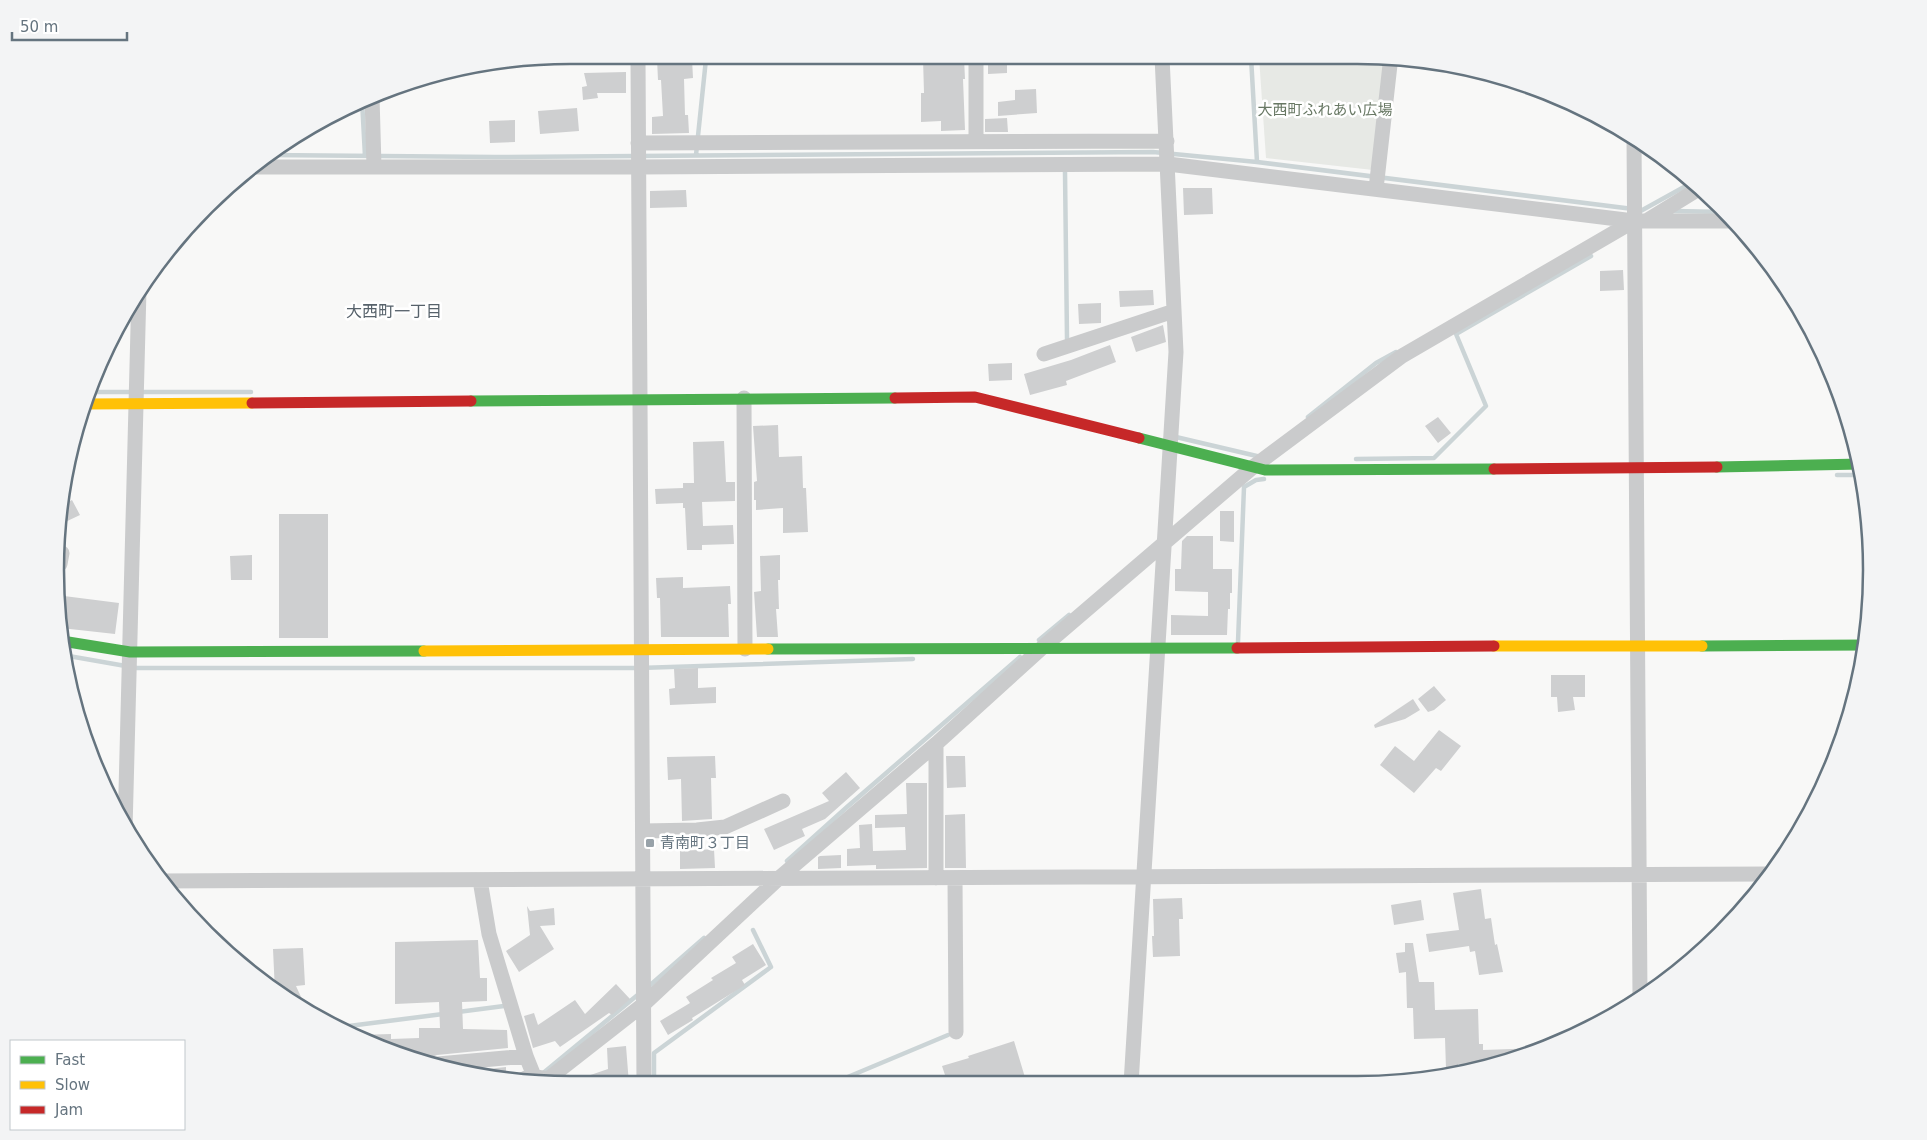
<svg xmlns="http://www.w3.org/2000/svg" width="1927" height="1140" font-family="'DejaVu Sans','Noto Sans JP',sans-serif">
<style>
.green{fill:#e7e9e5}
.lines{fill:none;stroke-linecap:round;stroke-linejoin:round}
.stream{stroke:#cbd4d6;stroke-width:4.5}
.building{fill:#cecfd0}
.street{stroke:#cacbcc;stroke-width:15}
.fast{stroke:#4caf50;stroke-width:11}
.slow{stroke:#ffc107;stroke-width:11}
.jam{stroke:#c62828;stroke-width:11}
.poi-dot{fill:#98a2a9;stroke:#fff;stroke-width:2}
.labels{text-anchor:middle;stroke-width:5;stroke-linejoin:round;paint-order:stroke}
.park-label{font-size:15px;fill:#687864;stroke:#fff}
.poi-label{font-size:15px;fill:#65747f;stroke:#fff;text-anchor:start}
.neighbourhood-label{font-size:16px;fill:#57626b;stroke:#fff}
.rim{fill:none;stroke:#65747f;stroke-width:2.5}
</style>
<rect width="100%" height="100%" fill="#f8f8f7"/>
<path class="green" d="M1385,56L1373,170L1266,158L1259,57Z"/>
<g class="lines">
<path class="stream" d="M362,100L365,156
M267,155L495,157L1153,152L1257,162L1251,57
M696,155L706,59
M1257,162L1633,209
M1065,172L1067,339
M1673,211L1726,212
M1637,213L1693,182
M89,392H251
M1308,417L1376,363L1396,352
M1176,437L1261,457
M1356,459L1434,458L1486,406L1456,334L1591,256
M1837,475H1863
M1039,640L1069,615
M1238,642L1244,487L1256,480L1264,479
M63,655L137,668H639L913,659
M787,861L847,807L1020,657
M648,987L704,938
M458,1012L504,1006
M341,1027L443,1014
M542,1074L640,993
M654,1084V1053L771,967L753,930
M831,1084L948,1035
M1287,1084L1394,1083"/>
</g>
<path class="building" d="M923,58H964L965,79H963L965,130L941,131V121L921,122V93H924Z
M1007,58V73L988,74V59Z
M657,59H692L693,78L684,79L685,115H688L689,133L652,134V117L663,116L661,80H658Z
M626,72V93H597L598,98L583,100L582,87L587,86L584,73Z
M1036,89L1037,113L998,116V102L1015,100V90Z
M577,108L579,131L540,134L538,111Z
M1007,118L1008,132H985V119Z
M515,120V142L490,143L489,121Z
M1183,188H1212L1213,214L1184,215Z
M686,190L687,207L650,208V191Z
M1623,270L1624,290L1600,291V271Z
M1153,290L1154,305L1120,307L1119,291Z
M1101,303V323L1079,324L1078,304Z
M1163,325L1166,342L1136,352L1131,337Z
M1110,345L1116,362L1066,381L1067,385L1030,395L1024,374L1071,360Z
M1012,363V380L989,381L988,364Z
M1438,417L1451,433L1438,443L1425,426Z
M778,425L779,457L802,456L803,488H806L808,532L783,533V508L756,510V500H754V482L757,481L753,426Z
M724,441L726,482H735V501L702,502L703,526L733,525L734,544L702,545V550H687L685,508H683V503L656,504L655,489L683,488V483H694L693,442Z
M72,500L80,515L61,524L64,504Z
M1220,511H1234V542L1220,541Z
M279,514H328V638H279Z
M1187,536H1213V569H1232V593H1230V609H1228L1227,635H1171V615L1208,616V592L1175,591V569H1181L1182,541Z
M252,555V580H231L230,556Z
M780,555V580H778L779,609H776L778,637H757L754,592L761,591L760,556Z
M683,577V588L730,586L731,604H728L729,637H661L660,598H657L656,578Z
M64,596L119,603L115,634L61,628Z
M698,668V688L716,687V703L670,705L669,689L675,688L674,669Z
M1551,675H1585V697H1573L1575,710L1558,712L1557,697H1551Z
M1434,686L1446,700L1434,710L1428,712L1418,699Z
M1413,699L1420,710L1405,719L1375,728L1374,725Z
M1439,730L1461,746L1441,771L1436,768L1414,793L1380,765L1395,746L1414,761Z
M715,756L716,778H711L712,819L682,821L681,779L668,780L667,757Z
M946,756H965L966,787L947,788Z
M846,772L860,788L825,819L802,829L805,836L774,850L764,829L829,801L822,793Z
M906,783H927V868L876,869V865L847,866V849L860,848L859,825L872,824L873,851L906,850L905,827L875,828V815L907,814Z
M965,814L966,868H945V815Z
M714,849L715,868L680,869V851Z
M841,855V868L818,869V857L820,856Z
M1481,889L1485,919L1491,918L1495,945L1497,944L1503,972L1479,975L1475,951L1470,952L1469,946L1429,952L1426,934L1459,930L1453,893Z
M1182,898L1183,919H1179L1180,956L1153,957L1152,936H1154L1153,899Z
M1421,900L1424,920L1394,925L1391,905Z
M527,906L530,911L554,908L555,925L540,926L554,949L519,972L506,951L530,935Z
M478,940L480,978H487V1001L462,1002L463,1029L507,1030L508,1048L437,1055L432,1057L429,1063L404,1058L358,1035L391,1034V1039L419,1038V1028H440L439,1002L395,1004V942Z
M1405,943H1413L1419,982H1434L1435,1010L1478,1009L1479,1044H1483V1050L1537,1048V1051L1522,1058L1500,1062L1458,1064V1069H1446L1445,1038L1414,1039L1413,1008H1407L1406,972L1399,973L1396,953L1405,952Z
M753,944L766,965L742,980L745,985L692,1018L693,1020L668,1035L660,1021L690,1003L686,997L713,980L711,978L736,963L732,957Z
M303,948L305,985L296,986L307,1010L284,998L275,992L273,949Z
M616,984L630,999L612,1015L609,1013L560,1047L555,1041L533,1048L524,1016L534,1013L538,1025L575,1000L585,1014Z
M1014,1041L1027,1084H948L942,1066L969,1058L968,1056Z
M626,1046L629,1084H571L570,1082L608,1069L607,1048Z
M506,1067V1078L469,1071Z"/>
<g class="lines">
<path class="street" d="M638,59L644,1084
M372,96L374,167
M1634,137L1640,997
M976,141V58
M638,143L1167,141
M250,167H638L1168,164L1634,221H1734
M1376,189L1391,56
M1648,220L1700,188
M1044,354L1174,311
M744,398L745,649
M57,553H62L60,564
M936,744V878
M125,830L139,289
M643,831L697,830L725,827L783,801
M955,878L956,1032
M480,880L489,934L526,1056L534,1076
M160,881L1770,874
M438,1064L526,1056
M520,1081L530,1076L548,1079L644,1004L778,879L936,744L1043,647L1253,467L1402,356L1634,221
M1131,1084L1176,352L1162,57"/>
<path class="fast" d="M471,401L895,398
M1139,438L1265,470L1494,469
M1717,467L1861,464
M62,641L130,652L424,651
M1702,646L1865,645
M768,649L1237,648"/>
<path class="slow" d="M85,404L252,403
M1494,646H1702
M424,651L768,649"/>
<path class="jam" d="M895,398L975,397L1139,438
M252,403L471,401
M1494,469L1717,467
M1237,648L1494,646"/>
</g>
<rect class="poi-dot" x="645" y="838" width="10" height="10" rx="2.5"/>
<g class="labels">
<g class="park-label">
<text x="1325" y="115">大西町ふれあい広場</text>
</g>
<g class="poi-label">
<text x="660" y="848">青南町３丁目</text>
</g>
<g class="neighbourhood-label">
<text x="394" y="317">大西町一丁目</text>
</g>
</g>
<path d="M0 0H1927V1140H0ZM570 64H1357A506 506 0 0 1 1863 570V570A506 506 0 0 1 1357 1076H570A506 506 0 0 1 64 570V570A506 506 0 0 1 570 64Z" fill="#f3f4f5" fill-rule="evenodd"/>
<path class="rim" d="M570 64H1357A506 506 0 0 1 1863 570V570A506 506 0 0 1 1357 1076H570A506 506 0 0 1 64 570V570A506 506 0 0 1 570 64Z"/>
<rect x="10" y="1040" width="175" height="90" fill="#ffffff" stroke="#c1c7cc"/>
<rect x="20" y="1056" width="25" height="8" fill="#4caf50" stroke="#c1c7cc"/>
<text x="55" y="1065" font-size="15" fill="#65747f">Fast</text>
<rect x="20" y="1081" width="25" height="8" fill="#ffc107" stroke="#c1c7cc"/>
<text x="55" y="1090" font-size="15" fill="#65747f">Slow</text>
<rect x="20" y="1106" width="25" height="8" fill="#c62828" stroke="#c1c7cc"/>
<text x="55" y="1115" font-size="15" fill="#65747f">Jam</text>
<path d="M12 32v8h115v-8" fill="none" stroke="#65747f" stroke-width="2.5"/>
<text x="20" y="32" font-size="15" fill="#65747f" stroke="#ffffff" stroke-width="4" paint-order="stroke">50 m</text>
</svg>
